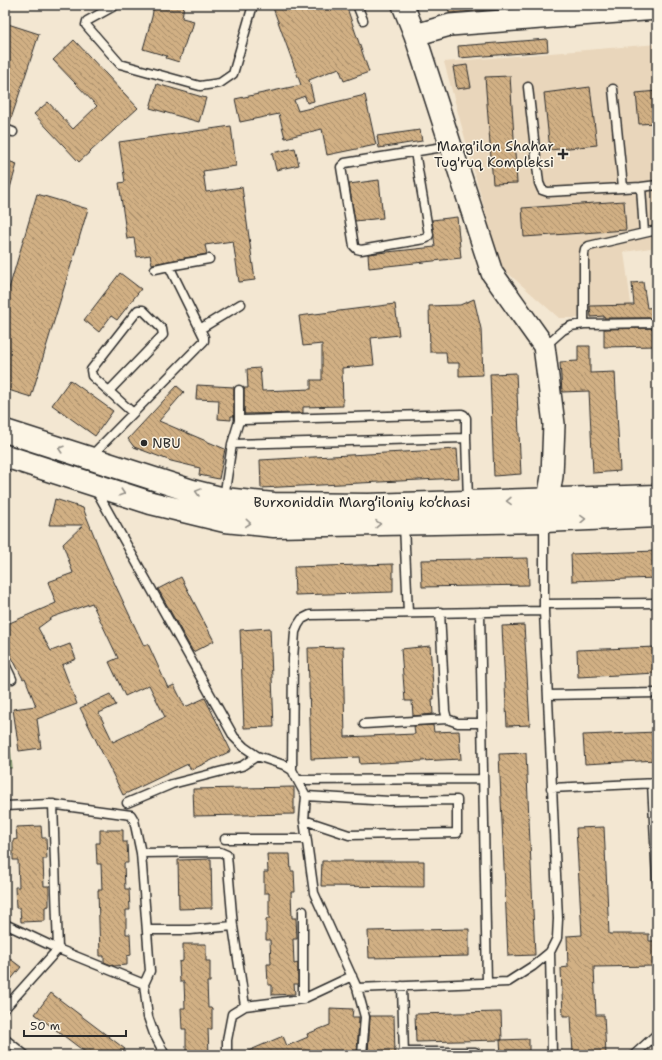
<svg xmlns="http://www.w3.org/2000/svg" width="662" height="1060" font-family="'Shantell Sans',sans-serif">
<style>
.built{fill:#e9d6bb}
.pitch{fill:#bade99;stroke:#728462}
.building{fill:url(#building-back-hatch);stroke:#2b2b2b}
.lines{fill:none;stroke-linecap:round;stroke-linejoin:round}
.service-casing{stroke:#2b2b2b;stroke-width:11}
.tertiary-casing{stroke:#2b2b2b;stroke-width:24}
.primary-casing{stroke:#2b2b2b;stroke-width:25}
.service{stroke:#fcf5e5;stroke-width:8}
.tertiary{stroke:#fcf5e5;stroke-width:21}
.primary{stroke:#fcf5e5;stroke-width:22}
.oneway{stroke:#949088}
.poi-dot{fill:#2b2b2b;stroke:#fcf5e5;stroke-width:1.5}
.labels{text-anchor:middle;stroke-width:3;stroke-linejoin:round;paint-order:stroke}
.poi-label{font-size:14px;fill:#2b2b2b;stroke:#fcf5e5;text-anchor:end}
.street-label{font-size:14px;fill:#2b2b2b;stroke:#fcf5e5}
</style>
<defs>
<pattern id="building-back-hatch" width="6" height="6" patternUnits="userSpaceOnUse"><rect width="6" height="6" fill="#d1b084"/><path d="M-1 5l2 2M0 0l6 6M5-1l2 2" fill="none" stroke="#aa8f6c"/></pattern>
</defs>
<rect width="100%" height="100%" fill="#f3e7d2"/>
<filter id="ink" filterUnits="userSpaceOnUse"><feTurbulence type="fractalNoise" baseFrequency=".025" numOctaves="2"/><feDisplacementMap in="SourceGraphic" scale="8" xChannelSelector="R" yChannelSelector="G"/><feConvolveMatrix kernelMatrix="1 2 1 2 8 2 1 2 1" color-interpolation-filters="sRGB"/></filter>
<g filter="url(#ink)">
<path class="built" d="M657,44V247L624,252L633,318H559L500,266L444,62Z"/>
<path class="pitch" d="M5,691L12,768H5Z"/>
<path class="building" d="M154,5H184L182,18L194,21L191,32H189L179,62L166,58L167,56L143,49L152,17Z
M272,5H346L369,72L344,81L339,68L309,80L314,101L307,103L305,96L294,100L298,111L365,95L376,145L327,155L322,129L285,138L279,114L240,122L235,99L301,85Z
M448,5H518V8L449,13Z
M5,23L39,34L9,125L5,124Z
M547,39L548,51L459,58L458,46Z
M74,40L138,108L79,162L34,114L48,102L73,129L97,106L53,60Z
M467,65L471,87L457,89L453,67Z
M510,76L517,183L493,184L485,77Z
M157,84L206,98L199,122L150,108Z
M590,87L597,145L550,150L544,93Z
M657,91V123L639,124L636,93Z
M231,126L236,166L203,171L206,192L242,187L255,280L239,282L233,241L205,245L207,254L158,263L152,264L150,255L137,257L134,238L127,239L119,183L125,182L119,142Z
M420,130L422,141L379,148L377,136Z
M295,148L299,165L276,170L272,153Z
M5,160L17,164L8,195L5,194Z
M379,180L383,218L355,221L349,184Z
M37,194L88,209L31,397L5,389V302Z
M624,201L626,230L524,237L522,208Z
M457,217L461,258L369,268L368,254L435,247L432,220Z
M120,273L141,289L117,320L111,316L99,332L84,320Z
M643,282L647,308L657,307V318H604V316L591,317L590,306L634,305L632,283Z
M474,299L481,329L483,375L459,376V363H447L446,352H430L429,306L460,305Z
M395,304L399,335L371,338L374,365L342,368L343,406L303,407V413L244,414V388H248L247,369L260,368L262,391L311,389V380H322V344L303,346L299,316Z
M657,328V346L604,347V329Z
M578,346H590V373L615,372L620,471L593,473L589,391L562,392L560,362L578,361Z
M516,373L521,474L494,476L490,374Z
M70,380L113,411L95,436L52,405Z
M197,385L234,387V416H231V420L218,419L219,400L196,399Z
M177,386L184,392L159,421L225,449L219,479L199,475L200,468L171,461L134,447L128,439Z
M457,449L459,478L261,488L260,460Z
M55,499L83,508L105,563L144,646L148,644L168,688L174,685L185,707L205,698L231,751L191,770L188,764L123,795L80,708L110,694L116,705L99,713L113,742L165,717L149,685L125,696L109,662L118,658L92,603L53,617L38,628L51,651L70,644L76,659L62,665L77,704L37,719L41,748L19,751L13,709L36,706L25,678L23,679L5,644V625L56,603L48,582L73,573L63,544L83,525H49Z
M657,551V578L572,581L571,554Z
M528,558L529,585L422,587L421,560Z
M393,564V592L295,595L294,567Z
M181,577L214,641L193,652L158,589Z
M524,625L530,725L507,726L502,626Z
M270,628L274,727L244,728L240,630Z
M430,646L434,699H432L433,714L413,716L412,701H405L401,649Z
M343,647L345,737L415,734L414,726L433,725L434,732L459,731L461,759L360,764L359,757L311,759L308,648Z
M657,647V673L578,677L577,650Z
M657,732V760L585,764L583,735Z
M526,753L535,955L508,956L499,754Z
M294,787V814L194,816L193,789Z
M41,826L42,838H46L47,859H43L44,886H49V906L45,907V921L21,922L20,908H16L15,887H19L18,860H13V840L17,839L16,827Z
M604,827L609,934H649V941H657V966L594,967L596,1015H604L606,1055H573L571,1016H563L561,968L568,967L567,936L582,935L576,828Z
M100,830H123V842H127L128,863H124L125,889H129L130,910H126V934H130L131,955L127,956V965L114,966L104,962V956H100L98,890H102L101,864H97L96,843H100Z
M267,854H290L291,871H294L295,892H291L292,918H296L297,939H293L294,964L298,963V984H294L295,994L272,995V985H268L267,964H271L270,940H266V919H269V893H264V872H268Z
M211,859L212,908L179,909L178,860Z
M322,861H424V887L321,886Z
M469,929V956L369,958L368,931Z
M183,944H206V961H210V982H207L208,1008H212V1029H208L209,1055H186V1029H182L181,1008H185L184,982H180L179,962L183,961Z
M5,955L21,967L5,987Z
M51,993L125,1049L120,1055H89L35,1014Z
M330,1008L353,1009L352,1017H359L357,1055H348L332,1052L324,1055H239L283,1036L287,1046L308,1037L307,1034L330,1025Z
M501,1012L502,1040L416,1042L415,1014Z
M370,1016H394L395,1055H368Z
M529,1039V1055H501L500,1040Z"/>
<g class="lines">
<defs>
<path id="service" d="M116,5L87,21L86,25L120,64L200,86L220,83L233,74L253,5
M357,5L363,20
M528,87L539,183L542,190L548,192L641,187L644,233L589,246L585,249L584,254V324L571,326L563,330L545,346
M613,89L623,187
M5,129L13,132
M415,152L429,235L427,238L424,239L361,250L357,249L354,246L341,167L345,163L449,146
M641,187L657,185
M644,233L657,230
M155,269L169,266
M584,324L657,323
M200,329L241,304
M109,391L163,335L162,329L143,310H138L91,370L92,376L133,413
M239,421L243,420L462,414L464,415L466,418V438
M232,444L466,438L468,501
M91,456L204,341V337L169,266L209,259
M96,490L234,737L244,747L257,756L284,765L292,770L306,796L304,820L314,893L357,988L365,1017L362,1055
M224,498L232,444L239,421V390
M404,525L408,613
M544,604L657,603
M440,612L445,711L447,719L458,723H482
M480,612L487,983
M5,664L12,679
M548,695L657,693
M364,724L447,719
M292,770L293,659L295,632L298,625L302,619L310,615L544,611
M298,780L483,779
M652,783L657,880
M551,788L657,783
M127,803L172,784L242,766L257,756
M5,806L50,804L131,815L134,820L141,853L150,971L144,984L58,949L5,924
M304,820L349,835L457,833V800L389,801L306,796
M225,839H306
M141,853L220,852L227,855L233,926L245,1006L232,1014L227,1040V1055
M303,911V999
M147,930H190L233,926
M550,952L552,1055
M144,984L148,1017L154,1034L165,1055
M402,986L404,1055
M357,988L508,982L533,966L550,952L557,938L558,919L544,611V522
M245,1006L303,999L352,976
M5,1008L58,949L53,804
M5,1039L25,1055
M403,1052H475L479,1055
M634,1055L657,1034"/>
<path id="tertiary" d="M403,5L415,35L492,273L544,346L554,424L552,476L548,500
M415,35L450,25L657,9"/>
<path id="primary" d="M5,431L192,491L224,499L274,504L368,505L657,496
M5,456L151,503L225,521L274,526L544,521L657,516"/>
</defs>
<use href="#service" class="service-casing"/>
<use href="#tertiary" class="tertiary-casing"/>
<use href="#primary" class="primary-casing"/>
<use href="#service" class="service"/>
<use href="#tertiary" class="tertiary"/>
<use href="#primary" class="primary"/>
</g>
<defs><path id="oneway-chevron" d="M-2-3.5L2.5 0L-2 3.5" fill="none" stroke-width="1.6" stroke-linecap="round" stroke-linejoin="round"/></defs>
<g class="oneway">
<use href="#oneway-chevron" transform="translate(61 449) rotate(-162)"/>
<use href="#oneway-chevron" transform="translate(198 492) rotate(-165)"/>
<use href="#oneway-chevron" transform="translate(122 493) rotate(18)"/>
<use href="#oneway-chevron" transform="translate(509 501) rotate(179)"/>
<use href="#oneway-chevron" transform="translate(583 519) rotate(-2)"/>
<use href="#oneway-chevron" transform="translate(248 523) rotate(5)"/>
<use href="#oneway-chevron" transform="translate(378 524) rotate(-1)"/>
</g>
</g>
<g class="poi-dot">
<path d="M561 148h4v4h4v4h-4v4h-4v-4h-4v-4h4z"/>
<circle cx="144" cy="443" r="4"/>
</g>
<g class="labels">
<g class="poi-label">
<text x="554" y="151">Marg'ilon Shahar<tspan x="554" dy="16">Tug'ruq Kompleksi</tspan></text>
<text x="152" y="448" text-anchor="start">NBU</text>
</g>
<g class="street-label">
<text x="362" y="507">Burxoniddin Marg’iloniy ko’chasi</text>
</g>
</g>
<rect width="662" height="1060" fill="none" stroke="#fcf5e5" stroke-width="20"/>
<rect x="10" y="10" width="642" height="1040" fill="none" stroke="#2b2b2b" stroke-width="1.5" filter="url(#ink)"/>
<path d="M24 1030v6h102v-6" fill="none" stroke="#2b2b2b" stroke-width="2"/>
<text x="30" y="1030" font-size="12" fill="#2b2b2b" stroke="#fcf5e5" stroke-width="3" paint-order="stroke">50 m</text>
</svg>
